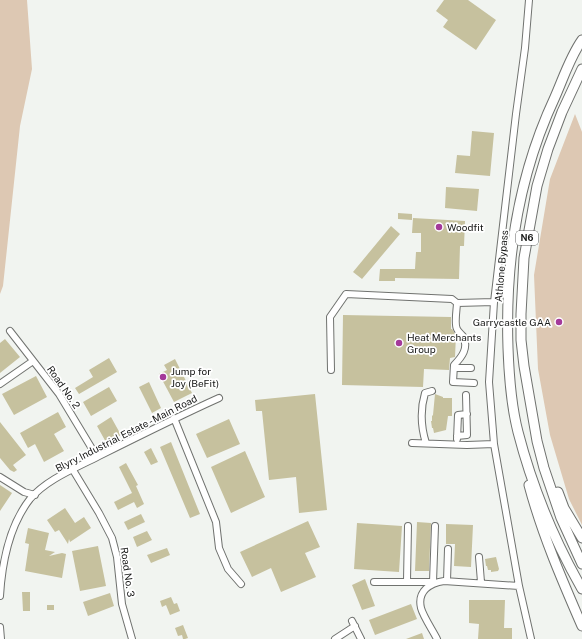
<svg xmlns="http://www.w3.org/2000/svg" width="582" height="639" viewBox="0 0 582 639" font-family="'Public Sans',sans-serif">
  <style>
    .green { fill: #ddc8b3 }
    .building { fill: #c6c19e }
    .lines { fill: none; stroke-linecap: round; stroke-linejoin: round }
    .minor-casing { stroke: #70726f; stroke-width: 8 }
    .highway-casing { stroke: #70726f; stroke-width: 11 }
    .minor { stroke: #fff; stroke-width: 6 }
    .highway { stroke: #fff; stroke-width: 9 }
    .poi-dot { fill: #a4399a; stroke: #fff; stroke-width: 1.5 }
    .labels { text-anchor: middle; stroke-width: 3.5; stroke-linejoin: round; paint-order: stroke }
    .shield { fill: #fff; stroke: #5c5d5c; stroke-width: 1 }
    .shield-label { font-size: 9px; font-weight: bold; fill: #161716 }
    .poi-label { font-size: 10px; fill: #161716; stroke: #fff; text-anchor: start }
    .street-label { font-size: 10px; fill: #161716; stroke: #fff }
  </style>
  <rect width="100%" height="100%" fill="#f1f4f0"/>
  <path class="green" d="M0,0H27L32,69L20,126L3,286L0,294Z
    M575,114L582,132V525L569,499L550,435L538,369L534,275L550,179Z"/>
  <path class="building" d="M444,0H468L496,20L476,50L443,27L448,20L436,11Z
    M472,131L494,133L490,176L455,173L457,155L470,156Z
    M446,187L479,189L477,211L445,208Z
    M398,213L412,214V220L398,219Z
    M413,218L465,221L464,246H460L459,279L395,278V281H379L380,269H415L416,252H421V233H412Z
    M391,226L400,234L362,279L353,272Z
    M343,315L451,317V329H452L456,335L455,357L450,358L449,370L424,369L423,387L342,385Z
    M5,339L20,357L0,373V343Z
    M109,358L117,372L79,394L75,388L93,377L89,370Z
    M175,359L192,393L174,402L159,374L167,370L164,365Z
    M36,376L47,397L14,415L2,394Z
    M149,382L161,408L152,413L139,387Z
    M109,387L117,401L91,416L83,402Z
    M315,394L327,510L299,513L296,477L269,480L262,411H256L255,400Z
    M435,394L443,397V398H452V416H448L446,430L434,433L433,428H432L431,421H432V416L433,415Z
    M58,412L66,427L54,434L64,451L44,462L35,444L28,448L20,433Z
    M111,417L121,435L107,444L97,426Z
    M229,419L240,444L207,458L196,434Z
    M0,422L26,455L13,465L17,470L14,472L10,470L0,458Z
    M171,442L200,514L190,518L160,447Z
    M151,448L158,462L151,465L144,452Z
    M245,451L265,497L231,513L211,467Z
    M126,463L138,485L136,486L144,504L137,508L134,502L118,510L114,502L132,493L119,467Z
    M0,485L12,493L0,511Z
    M65,508L75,523L84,517L91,528L70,542L69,539L68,544L59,530L55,532L47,520Z
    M141,514L145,522L128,530L124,522Z
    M308,521L320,547L305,553L316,577L281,592L271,568L252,577L240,552Z
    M417,522L431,523L429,571H415Z
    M357,523L402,526L399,572L354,569Z
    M446,524L473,525L471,567L454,566L455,544H446Z
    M28,528L49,533L45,550L55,552L49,556L62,553L66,554L62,578L25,571L29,544L25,543Z
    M147,531L152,540L137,547L133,537Z
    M98,546L106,586L80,591L72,551Z
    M167,548L170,555L151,563L147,555Z
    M496,557L499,569L498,571L491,572V570H488L487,566H486L485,559Z
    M365,579L375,606L362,610L352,585Z
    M22,592H30V611H23Z
    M110,593L114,606L88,616L83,602Z
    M171,597L174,604L177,603L180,611L170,615L166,605L162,607L160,601Z
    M469,600H505L504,628H512V639H478L479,624L469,623Z
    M411,604L417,619L375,635L369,620Z
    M47,605H54V610H47Z
    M183,625L188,638L185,639H183L182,635L178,636L175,628Z
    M422,633L424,639H406Z"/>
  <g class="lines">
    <g class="minor-casing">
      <path id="minor" d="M529,0L525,48L516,114L494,302L489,382L494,444L519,586L531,639
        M457,303C457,308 454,324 457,329C458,331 461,334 463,336C469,348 462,357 454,365L453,382L474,383
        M10,331L59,394L97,457
        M454,368H471
        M331,370L330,317L346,294L452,299L457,303L494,302
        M0,384L33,361
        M174,418L216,522L219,548L228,569L241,584
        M457,436L467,435L466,395
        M457,439L458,415L467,414
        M412,443L467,445L494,444
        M426,443C421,427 420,410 425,393L432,391
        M73,470L99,513L112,538L117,557L122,604L132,639
        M0,477L24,492L35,495
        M479,557L481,582
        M407,581L408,526
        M447,581L448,549
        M374,582H433L435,526
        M0,596C2,563 9,526 30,499C47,479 76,468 99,456C139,436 179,416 219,398
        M352,621L361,639
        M0,627L1,639
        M335,639L355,626
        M437,639C433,631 423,616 421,608C417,591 430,583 444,581L519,586"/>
    </g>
    <g class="highway-casing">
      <path id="highway" d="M582,40C570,57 563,79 555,97C518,176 505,261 508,348C509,376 511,405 518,432C532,486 554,540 582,589
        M582,69L562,112L548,149L537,186L524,258L521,314V340L524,366L537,441L544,468L561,518L582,564
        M529,485C542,534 562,580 582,626
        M558,492L564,508L582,538"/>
    </g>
    <use href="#minor" class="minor"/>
    <use href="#highway" class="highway"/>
  </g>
  <g class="poi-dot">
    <circle cx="439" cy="227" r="4"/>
    <circle cx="559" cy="322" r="4"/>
    <circle cx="399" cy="343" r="4"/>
    <circle cx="163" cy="377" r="4"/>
  </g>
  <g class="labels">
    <rect class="shield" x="516" y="231" width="22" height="14" rx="3"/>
    <g class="shield-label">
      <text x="527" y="241">N6</text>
    </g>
    <g class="poi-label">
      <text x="447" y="231">Woodfit</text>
      <text x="551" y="326" text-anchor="end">Garrycastle GAA</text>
      <text x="407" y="341">Heat Merchants<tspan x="407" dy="12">Group</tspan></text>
      <text x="171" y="375">Jump for<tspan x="171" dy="12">Joy (BeFit)</tspan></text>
    </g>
    <g class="street-label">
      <text transform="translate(501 266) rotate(-85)" y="4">Athlone Bypass</text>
      <text transform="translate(64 387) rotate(55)" y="4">Road No. 2</text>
      <text transform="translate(126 433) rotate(-27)" y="4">Blyry Industrial Estate - Main Road</text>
      <text transform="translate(128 572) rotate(82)" y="4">Road No. 3</text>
    </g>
  </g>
</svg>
